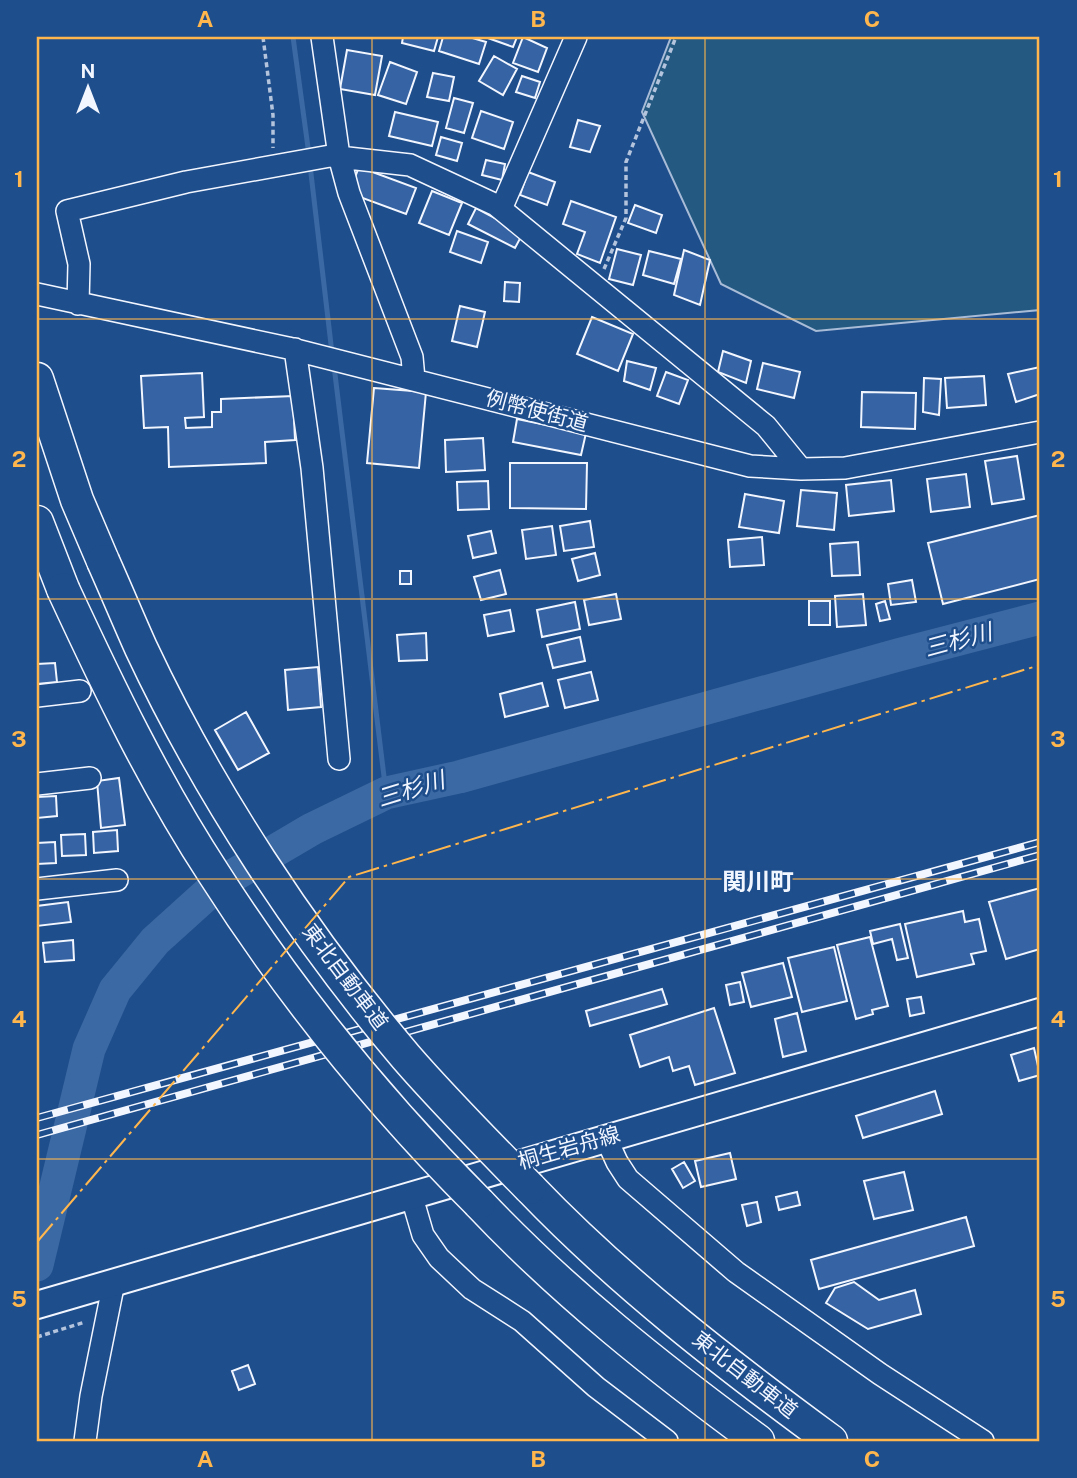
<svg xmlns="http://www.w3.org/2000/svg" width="1077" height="1478" viewBox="0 0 1077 1478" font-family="'Public Sans','Noto Sans JP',sans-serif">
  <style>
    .green { fill: #245a82; stroke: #a8bbd7; stroke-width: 2 }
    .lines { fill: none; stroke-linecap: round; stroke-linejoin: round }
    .stream { stroke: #3b69a3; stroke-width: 5 }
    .river { stroke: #3b69a3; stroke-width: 33 }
    .building { fill: #3563a3; stroke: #f2f6ff; stroke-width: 2 }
    .minor-casing { stroke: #f2f6ff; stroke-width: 24 }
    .major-casing { stroke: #f2f6ff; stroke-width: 30 }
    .highway-casing { stroke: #f2f6ff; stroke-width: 35 }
    .path { stroke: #b3c4dc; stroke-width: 3.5; stroke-dasharray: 5 3.5; stroke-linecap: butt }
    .minor { stroke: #1f4e8c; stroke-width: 21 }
    .major { stroke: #1f4e8c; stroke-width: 26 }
    .highway { stroke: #1f4e8c; stroke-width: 32 }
    .rail-casing { stroke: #f2f6ff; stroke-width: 8 }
    .rail { stroke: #1f4e8c; stroke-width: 5; stroke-dasharray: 16; stroke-linecap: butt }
    .highway-bridge-casing { stroke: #f2f6ff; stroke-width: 35; stroke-linecap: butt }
    .highway-bridge { stroke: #1f4e8c; stroke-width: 32 }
    .power { stroke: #ffb74d; stroke-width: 2; stroke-dasharray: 24 5 3.5 5; stroke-linecap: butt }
    .grid { fill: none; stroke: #ffb74d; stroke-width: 2; stroke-opacity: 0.55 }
    .labels { text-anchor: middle; stroke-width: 5; stroke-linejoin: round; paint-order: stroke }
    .street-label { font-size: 21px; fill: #f2f6ff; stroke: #1f4e8c }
    .water-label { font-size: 23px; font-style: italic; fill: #f2f6ff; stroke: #1f4e8c }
    .quarter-label { font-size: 24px; font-weight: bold; fill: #f2f6ff; stroke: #1f4e8c }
    .neatline { fill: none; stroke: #ffb74d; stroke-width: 2.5 }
    .grid-label { font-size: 23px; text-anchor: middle; font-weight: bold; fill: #ffb74d }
  </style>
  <rect width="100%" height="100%" fill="#1f4e8c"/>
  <path class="green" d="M671,37H1040V310L816,331L721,284L642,112Z"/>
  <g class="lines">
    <path class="stream" d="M293,37L309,155
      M310,165L332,353
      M334,366L386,793"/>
    <path class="river" d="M37,1265L89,1049L115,990L155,941L217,885L312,829L386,793L459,777L898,655L1040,618"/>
  </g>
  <path class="building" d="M403,37H438L434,51L402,43Z
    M443,37H469L486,42L479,64L439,51Z
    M485,37H517L513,47Z
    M523,37L547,48L538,72L513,63Z
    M347,50L382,56L375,95L340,89Z
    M494,56L517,69L503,95L479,81Z
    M390,62L417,72L406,104L378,95Z
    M433,73L454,77L449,101L427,97Z
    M522,76L540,82L535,98L516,92Z
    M454,98L473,103L464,133L446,128Z
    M481,111L513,122L504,149L472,138Z
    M395,112L438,122L432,146L389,136Z
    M578,120L600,126L590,152L570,147Z
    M441,137L462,143L457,161L436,155Z
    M486,160L505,164L502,180L482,175Z
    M359,167L416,188L406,214L349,193Z
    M528,172L555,182L547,205L520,195Z
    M432,191L462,203L449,235L419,223Z
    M571,201L616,217L600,263L577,254L585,232L563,224Z
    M635,205L662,215L656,233L628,223Z
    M476,208L523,233L515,248L468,224Z
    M457,231L488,242L481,263L450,252Z
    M617,249L641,255L633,285L609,279Z
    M684,250L710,260L700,305L674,295Z
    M649,251L681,259L674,284L643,275Z
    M505,282L520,283L519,302L504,301Z
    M460,306L485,312L477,347L452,341Z
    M592,317L633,334L618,371L577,354Z
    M723,351L751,361L746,383L718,372Z
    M627,361L656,368L650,390L624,381Z
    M763,363L800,372L794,398L757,389Z
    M1040,367V394L1016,402L1008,374Z
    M666,372L688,380L679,404L657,396Z
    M202,373L204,417L185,418L186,428L212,427V412H221V399L293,396L295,440L265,442L266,463L169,467L168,427L144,428L141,376Z
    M984,376L986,405L947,408L945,378Z
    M924,378L941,379L939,415L923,412Z
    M374,388L426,392L419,468L367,463Z
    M862,392L916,393L915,429L861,427Z
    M517,419L586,433L581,455L513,442Z
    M483,438L485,470L446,472L445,440Z
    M1017,456L1024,499L992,504L985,461Z
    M510,463H587L586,509L510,508Z
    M966,474L970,507L931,512L927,479Z
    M891,480L894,511L849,516L846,485Z
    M488,481L489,509L458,510L457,482Z
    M801,490L837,493L834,530L797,526Z
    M745,494L784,501L779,533L739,527Z
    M1040,515V579L943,604L928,543Z
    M590,521L594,547L564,551L560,526Z
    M552,526L556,555L526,559L522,530Z
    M491,531L496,553L473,558L468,536Z
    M762,537L764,565L730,567L728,540Z
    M858,542L860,575L832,576L830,544Z
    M595,553L600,575L578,581L572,559Z
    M500,570L506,594L481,600L474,577Z
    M400,571H411V584H400Z
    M912,580L916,602L891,605L888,584Z
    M616,594L621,619L589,625L584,600Z
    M863,594L866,625L837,627L835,596Z
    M809,601H830V625H809Z
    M885,601L890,619L880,621L876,604Z
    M575,602L580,629L542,637L537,610Z
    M510,610L514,631L488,636L484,615Z
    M426,633L427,660L399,661L397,635Z
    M580,637L585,661L553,668L547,645Z
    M55,663L57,682L37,684V664Z
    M318,667L321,707L288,710L285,670Z
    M591,672L598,700L565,708L558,680Z
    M542,683L548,706L505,717L500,694Z
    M246,712L269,753L238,770L215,730Z
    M119,778L125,825L101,828L97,781Z
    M56,796L57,816L37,818V797Z
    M117,830L118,851L94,853L93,832Z
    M85,834L86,855L62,856L61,835Z
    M55,842L56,863L37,864V843Z
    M1040,888V949L1006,959L989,902Z
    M68,902L71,922L37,926V906Z
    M963,911L965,922L979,919L986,951L971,954L974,964L917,977L905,924Z
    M900,924L908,958L897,960L892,939L873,944L870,931Z
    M870,937L888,1006L872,1010L873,1014L856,1019L837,945Z
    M73,940L74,960L45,962L43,943Z
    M834,947L847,1001L802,1012L788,958Z
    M783,963L792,997L751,1007L742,973Z
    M740,982L744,1002L730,1005L726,985Z
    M662,989L667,1004L590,1026L586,1011Z
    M921,997L924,1013L910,1016L907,999Z
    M714,1008L735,1073L695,1085L689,1066L673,1071L669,1057L640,1067L630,1035Z
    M797,1013L806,1051L783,1057L775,1019Z
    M1034,1048L1040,1075L1019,1081L1011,1055Z
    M935,1091L942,1114L863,1138L856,1116Z
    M730,1153L736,1179L701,1187L695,1161Z
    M684,1162L695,1181L683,1188L672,1169Z
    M904,1172L913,1210L874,1219L864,1181Z
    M797,1192L800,1205L779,1210L776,1197Z
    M757,1202L761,1222L747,1226L742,1205Z
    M966,1217L974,1246L819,1289L811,1260Z
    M854,1282L879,1300L915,1290L921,1314L868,1329L826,1303L835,1288Z
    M248,1365L255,1384L239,1390L232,1371Z"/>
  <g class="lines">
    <g class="minor-casing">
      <path id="minor" d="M322,37L339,156L349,193L412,357L414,379
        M501,209L576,37
        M37,294L288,348L750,466L801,469L845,468L1040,432
        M78,304L79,264L67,211L186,182L330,156L410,165L496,205L766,426L801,469
        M295,349L312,468L339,759
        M37,696L80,691
        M37,784L90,778
        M37,889L117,880
        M606,1138L617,1162L628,1179L736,1272L880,1374L983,1441
        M411,1194L423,1235L439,1258L472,1289L522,1321L596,1387L667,1441
        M85,1441L91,1396L114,1282"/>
    </g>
    <g class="major-casing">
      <path id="major" d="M37,1305L1040,1012"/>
    </g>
    <g class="highway-casing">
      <path id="highway" d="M37,379L77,500L103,561
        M37,522L63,589
        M530,1188C620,1282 726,1364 831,1441
        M479,1203C563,1292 660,1369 758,1441"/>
    </g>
    <path class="path" d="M263,37L273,115V148
      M604,269L626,218V162L676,37
      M37,1337L85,1322"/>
    <use href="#minor" class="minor"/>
    <use href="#major" class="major"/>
    <use href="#highway" class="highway"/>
    <g class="rail-casing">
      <path id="rail" d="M37,1118L1040,842
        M37,1135L1040,855"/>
    </g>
    <use href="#rail" class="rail"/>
    <g class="highway-bridge-casing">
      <path id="highway-bridge" d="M103,561C116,590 128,619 141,648C208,791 304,937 406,1057C445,1102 488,1145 530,1188
        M63,589C108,686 155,784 214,874C290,993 379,1103 479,1203"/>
    </g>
    <use href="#highway-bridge" class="highway-bridge"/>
    <path class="power" d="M37,1242L349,877L1040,665"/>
  </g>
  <path class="grid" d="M372,37V1441M705,37V1441M37,319H1040M37,599H1040M37,879H1040M37,1159H1040"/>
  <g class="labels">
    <g class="street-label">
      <text transform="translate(537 411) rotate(15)" y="7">例幣使街道</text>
      <text transform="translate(345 977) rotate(53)" y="7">東北自動車道</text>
      <text transform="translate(569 1148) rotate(-16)" y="7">桐生岩舟線</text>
      <text transform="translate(745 1375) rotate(38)" y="7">東北自動車道</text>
    </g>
    <g class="water-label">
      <text transform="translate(958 640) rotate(-15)" y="8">三杉川</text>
      <text transform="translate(411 789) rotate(-17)" y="8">三杉川</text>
    </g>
    <g class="quarter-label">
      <text x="758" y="890">関川町</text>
    </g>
  </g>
  <rect width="1077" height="1478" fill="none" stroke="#1f4e8c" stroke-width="77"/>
  <g transform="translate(88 88)" stroke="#1f4e8c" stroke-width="5" paint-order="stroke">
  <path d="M0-5L12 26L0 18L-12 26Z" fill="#f2f6ff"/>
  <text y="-10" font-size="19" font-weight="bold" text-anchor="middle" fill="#f2f6ff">N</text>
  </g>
  <rect x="38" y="38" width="1000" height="1402" class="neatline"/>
  <g class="grid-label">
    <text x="205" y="27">A</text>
    <text x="538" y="27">B</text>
    <text x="872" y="27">C</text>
    <text x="19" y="187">1</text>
    <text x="1058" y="187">1</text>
    <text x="19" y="467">2</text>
    <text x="1058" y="467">2</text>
    <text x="19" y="747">3</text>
    <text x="1058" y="747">3</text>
    <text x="19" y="1027">4</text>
    <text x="1058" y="1027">4</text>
    <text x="19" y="1307">5</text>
    <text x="1058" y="1307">5</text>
    <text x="205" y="1467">A</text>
    <text x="538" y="1467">B</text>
    <text x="872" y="1467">C</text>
  </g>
</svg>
